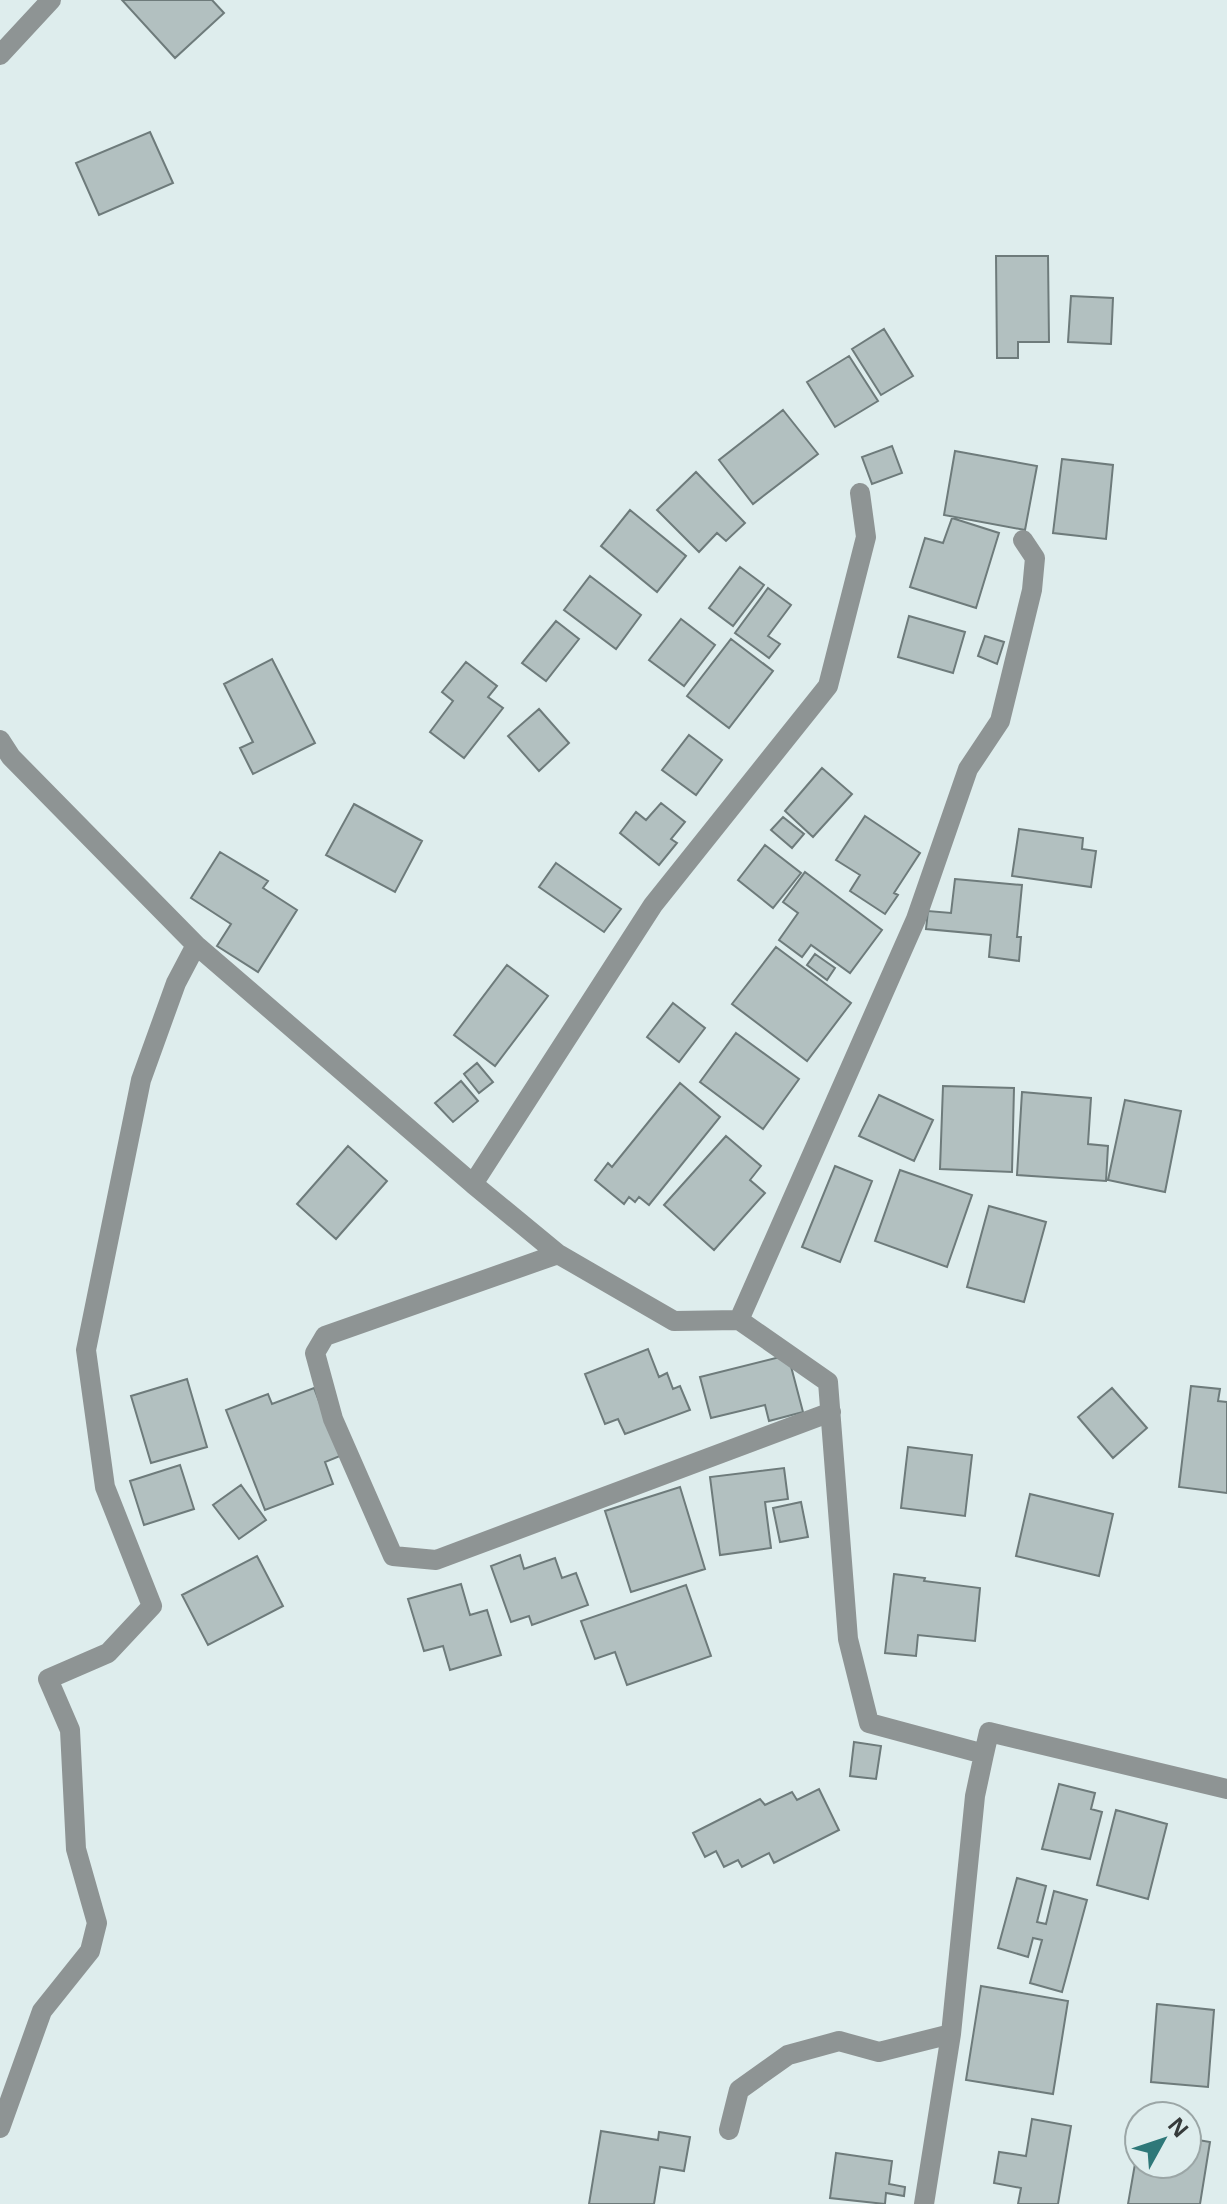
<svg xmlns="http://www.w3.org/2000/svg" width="1227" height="2204" viewBox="0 0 1227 2204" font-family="'Open Sans',sans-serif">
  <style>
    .building { fill: #b2c0c0; stroke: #6e7b7b; stroke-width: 2 }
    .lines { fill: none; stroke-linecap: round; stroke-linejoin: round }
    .minor { stroke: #8e9494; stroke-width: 20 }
  </style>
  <rect width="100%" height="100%" fill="#deeded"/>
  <path class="building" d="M122,0H212L224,13L175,58Z
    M150,132L173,183L99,215L76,163Z
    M996,256H1048L1049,342H1018V358H997Z
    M1071,296L1113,298L1111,344L1068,342Z
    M884,329L913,376L881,395L852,349Z
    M849,356L878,401L835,427L807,382Z
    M783,410L818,454L753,504L719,460Z
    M892,446L902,473L872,484L862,457Z
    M955,451L1037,466L1025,530L944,515Z
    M1062,459L1113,465L1106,539L1053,533Z
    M696,472L745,523L726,541L717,533L699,552L657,510Z
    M630,510L686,556L657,592L601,546Z
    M952,518L999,533L976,608L910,587L925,538L943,543Z
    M740,567L764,585L733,626L709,608Z
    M590,576L641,615L616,649L564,610Z
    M768,588L791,605L768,636L780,644L769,658L735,633Z
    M909,616L965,632L953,673L898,657Z
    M681,619L715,645L684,686L649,660Z
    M556,621L579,639L546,681L522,663Z
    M985,636L1004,642L997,664L978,656Z
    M731,639L773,671L729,728L687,696Z
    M272,659L315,743L253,774L240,748L253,742L224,684Z
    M466,662L497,686L488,697L503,708L464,758L430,732L453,701L442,692Z
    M539,709L569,743L539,771L508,736Z
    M689,735L722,760L696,795L662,770Z
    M822,768L852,794L813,837L785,811Z
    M661,803L685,822L671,839L677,843L659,865L620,833L636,812L646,820Z
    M354,804L422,841L395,892L326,855Z
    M865,816L920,853L894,893L898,895L885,914L850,891L860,875L836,860Z
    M783,817L804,834L792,848L771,830Z
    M1019,829L1083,838L1082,849L1096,851L1091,887L1012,876Z
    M765,845L801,873L773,908L738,880Z
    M220,852L268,881L263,888L297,910L258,972L217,946L231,924L191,898Z
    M556,863L621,909L604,932L539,887Z
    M805,872L882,930L850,973L811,945L802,957L779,940L798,913L783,902Z
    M955,879L1022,885L1017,937H1021L1019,961L989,957L991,935L926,929L928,911L951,913Z
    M776,947L851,1003L807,1061L732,1004Z
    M815,954L835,968L827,980L807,965Z
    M507,965L548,996L495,1066L454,1035Z
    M673,1003L705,1028L679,1062L647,1037Z
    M736,1033L799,1079L763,1129L700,1082Z
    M477,1063L493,1082L479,1093L464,1074Z
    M461,1081L478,1101L453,1122L435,1103Z
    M680,1083L720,1117L649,1205L639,1197L635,1202L629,1197L624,1204L595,1180L608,1163L612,1167Z
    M943,1086L1014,1088L1012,1172L940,1169Z
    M1022,1092L1091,1098L1088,1144L1108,1146L1106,1181L1017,1175Z
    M879,1095L933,1120L914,1161L859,1136Z
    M1125,1100L1181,1111L1165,1192L1108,1180Z
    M726,1136L761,1166L750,1180L765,1193L714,1250L664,1205Z
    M348,1146L387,1181L336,1239L297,1204Z
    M835,1166L872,1181L840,1262L802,1247Z
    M900,1170L972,1195L947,1267L875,1241Z
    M989,1206L1046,1222L1024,1302L967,1287Z
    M648,1349L659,1377L667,1373L673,1389L680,1386L690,1410L625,1434L618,1419L605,1424L585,1374Z
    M788,1355L803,1412L769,1421L765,1405L711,1418L700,1377Z
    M187,1379L207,1447L151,1463L131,1396Z
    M1191,1386L1220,1389L1218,1401L1227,1402V1493L1179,1487Z
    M314,1388L340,1456L325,1462L333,1484L265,1510L226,1410L268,1394L272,1404Z
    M1112,1388L1147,1428L1113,1458L1078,1417Z
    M908,1447L972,1455L965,1516L901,1508Z
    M180,1465L194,1509L144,1525L130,1481Z
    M784,1468L788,1499L765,1502L771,1548L720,1555L710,1477Z
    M241,1485L266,1520L239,1539L213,1505Z
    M680,1487L705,1569L631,1592L605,1511Z
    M1030,1494L1113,1514L1099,1576L1016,1556Z
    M801,1502L808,1537L780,1542L773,1508Z
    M520,1555L524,1569L555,1558L562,1578L576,1573L588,1605L532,1625L529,1616L511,1622L491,1566Z
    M257,1556L283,1606L208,1645L182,1595Z
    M894,1574L925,1578L924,1581L980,1588L975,1641L918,1635L916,1656L885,1653Z
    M461,1584L470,1615L487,1610L501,1655L450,1670L443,1646L424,1651L408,1599Z
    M686,1585L711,1656L627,1685L615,1652L595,1659L581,1621Z
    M854,1742L881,1746L876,1779L850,1776Z
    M1059,1784L1095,1793L1091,1809L1102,1812L1090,1859L1042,1849Z
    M819,1789L839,1830L774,1863L769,1853L742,1867L738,1860L724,1867L716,1851L705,1857L693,1833L760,1799L765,1805L792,1792L797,1800Z
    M1116,1810L1167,1824L1148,1899L1097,1885Z
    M1017,1878L1046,1886L1037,1922L1046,1924L1054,1891L1087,1900L1062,1992L1030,1983L1042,1940L1033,1938L1028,1957L998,1948Z
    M981,1986L1068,2001L1053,2094L966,2080Z
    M1157,2004L1214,2010L1208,2087L1151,2082Z
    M1032,2119L1071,2126L1058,2204H1018L1021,2188L994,2183L999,2152L1026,2156Z
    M601,2131L658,2140L659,2132L690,2137L684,2171L660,2167L654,2204H589Z
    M1187,2138L1210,2142L1200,2204H1128L1139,2141V2164H1187Z
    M836,2153L892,2161L889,2184L905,2187L904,2196L886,2193L885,2204L830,2198Z"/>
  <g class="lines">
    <path class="minor" d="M0,55L51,0
      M0,740L11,757L196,945L473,1184L558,1254L674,1321L739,1320L828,1382L848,1639L869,1723L984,1754L989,1732L1227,1789
      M473,1184L653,905L828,686L866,537L860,493
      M558,1254L325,1336L315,1353L333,1419L393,1556L436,1560L831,1412
      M739,1320L916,919L968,769L1000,721L1032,590L1035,558L1023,540
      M0,2128L42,2011L90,1951L97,1923L76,1849L70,1730L48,1679L108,1653L152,1606L105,1487L86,1350L141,1080L176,983L196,945
      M729,2130L739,2090L788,2055L839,2041L879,2052L951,2034
      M924,2204L951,2034L975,1796L984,1754"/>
  </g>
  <g transform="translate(1163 2140) rotate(50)"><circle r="38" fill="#deeded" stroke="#9ba6a6" stroke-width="2"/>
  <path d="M0-6L14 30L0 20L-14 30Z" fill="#2e7879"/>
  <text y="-12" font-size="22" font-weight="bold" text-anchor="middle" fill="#363b3b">N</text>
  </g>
</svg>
